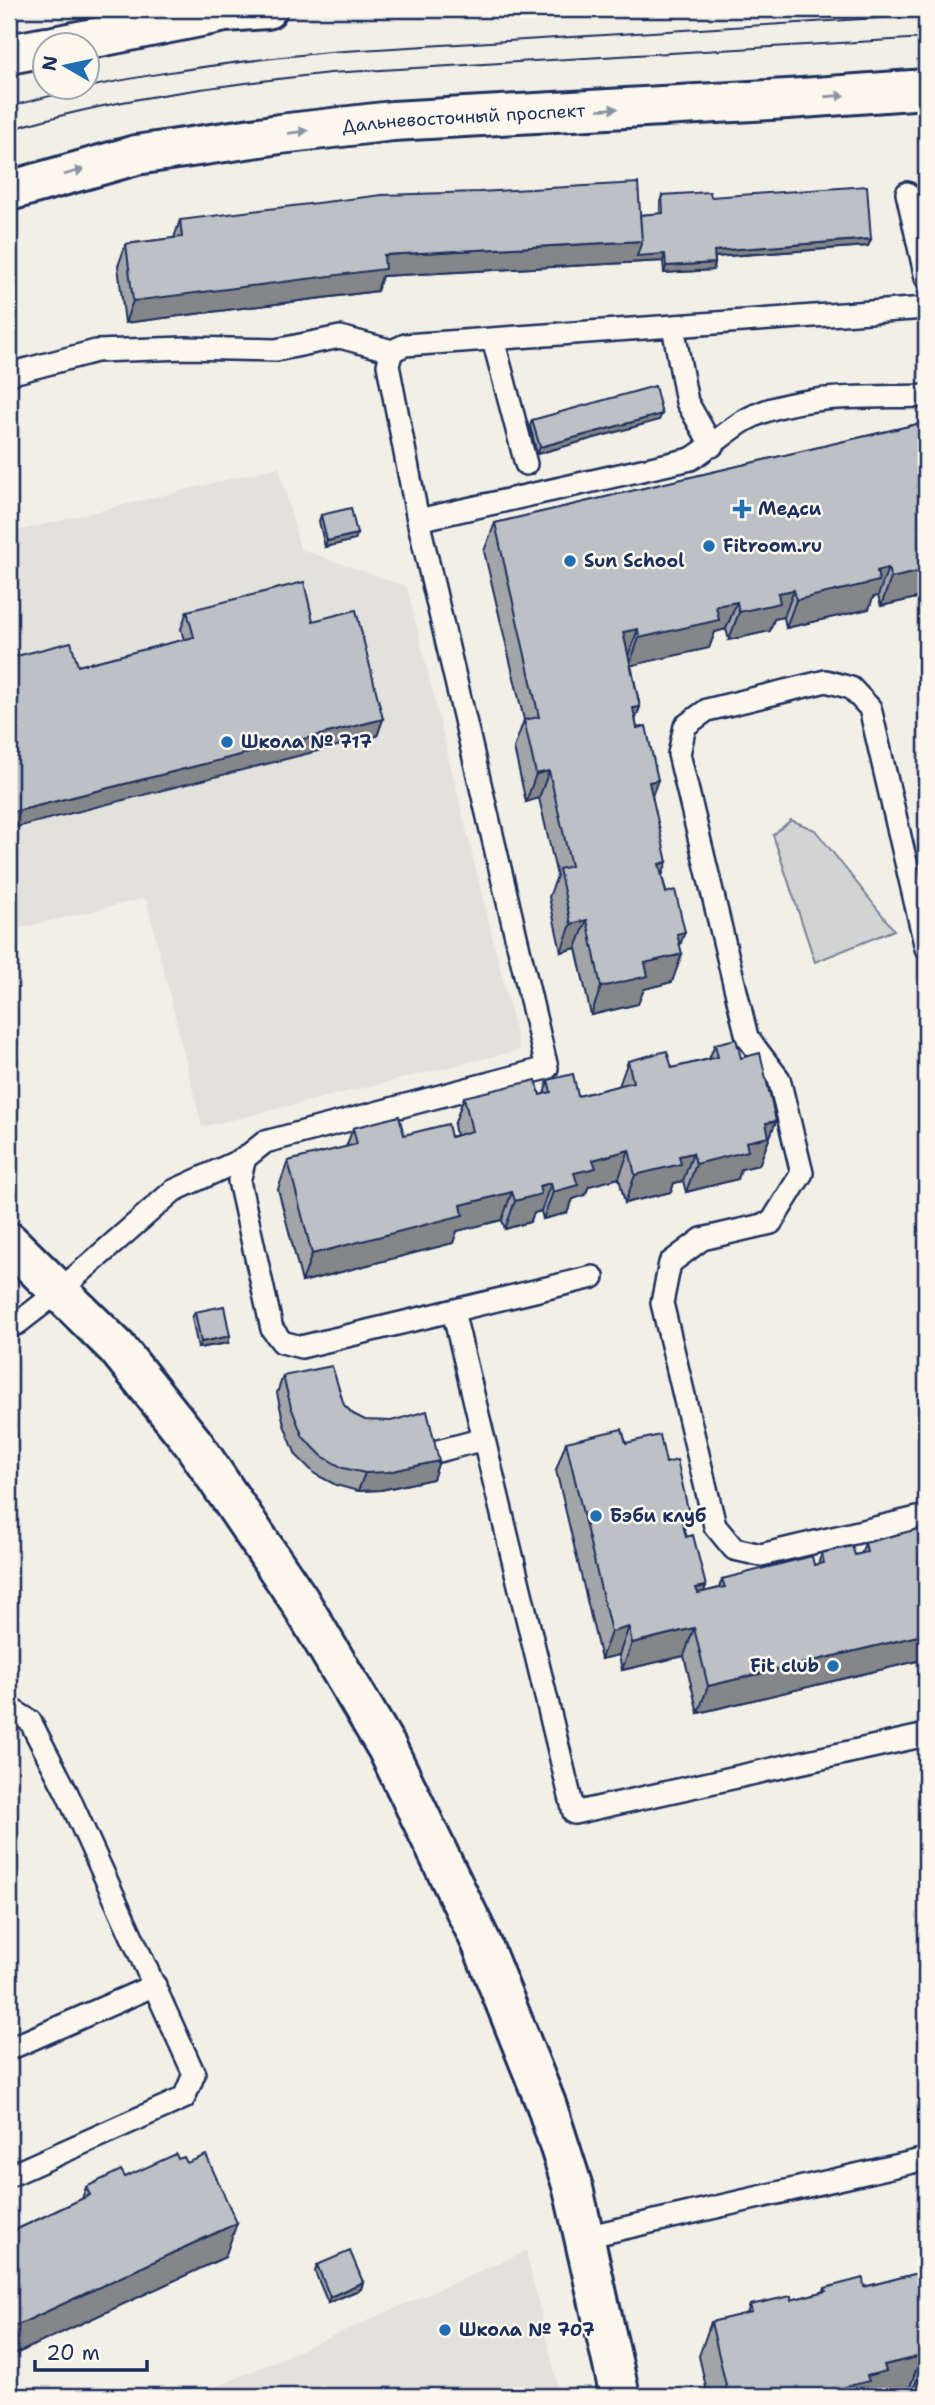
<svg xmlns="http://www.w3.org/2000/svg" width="935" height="2405" viewBox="0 0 935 2405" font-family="'Shantell Sans',sans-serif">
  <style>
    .built { fill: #e2e1dc }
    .green { fill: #d2d3d2; stroke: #768198; stroke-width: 2 }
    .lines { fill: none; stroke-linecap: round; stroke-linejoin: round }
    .service-casing { stroke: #1b2f5e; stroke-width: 26 }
    .minor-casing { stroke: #1b2f5e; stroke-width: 44 }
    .secondary-casing { stroke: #1b2f5e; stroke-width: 44 }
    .service { stroke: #fbf7ec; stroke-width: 21 }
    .minor { stroke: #fbf7ec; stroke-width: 38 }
    .secondary { stroke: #fbf7ec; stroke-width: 38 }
    .tram { stroke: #1b2f5e; stroke-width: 2 }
    .wall { fill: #a3a5a9; stroke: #1b2f5e; stroke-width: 2 }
    .shaded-wall { fill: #848689; stroke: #1b2f5e; stroke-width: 2 }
    .building { fill: #bdc0c4; stroke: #1b2f5e; stroke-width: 2 }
    .oneway { fill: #8b93a5 }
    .poi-dot { fill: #1f6fb2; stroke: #fbf7ec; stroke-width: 2.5 }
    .labels { text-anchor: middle; stroke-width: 5; stroke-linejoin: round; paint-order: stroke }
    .street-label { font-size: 18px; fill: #1b2f5e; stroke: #fbf7ec }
    .poi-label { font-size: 18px; font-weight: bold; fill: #1b2f5e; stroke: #fbf7ec; text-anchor: start }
  </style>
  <rect width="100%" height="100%" fill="#f2efe6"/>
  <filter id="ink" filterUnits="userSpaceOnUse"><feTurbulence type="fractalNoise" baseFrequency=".0143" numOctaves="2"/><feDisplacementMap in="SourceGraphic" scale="14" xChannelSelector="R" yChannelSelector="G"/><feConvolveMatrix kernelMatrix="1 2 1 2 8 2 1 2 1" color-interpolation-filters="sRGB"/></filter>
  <g filter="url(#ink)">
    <path class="built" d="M279,467L300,549L407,587L520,1050L202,1127L146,898L9,931V533Z
      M526,2251L560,2396H196Z"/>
    <path class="green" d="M791,820L815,830L894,930L815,962L773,835Z"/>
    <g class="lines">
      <g class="service-casing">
        <path id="service" d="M907,193L926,278
          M673,326L687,402L712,446
          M493,339L526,464
          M9,374L96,351L186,348L276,350L340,337L392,351
          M418,520L388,365L392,351L405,345L926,308
          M926,948L870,708L851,688L826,681L707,710L685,726L679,754L747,1037L779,1079L802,1173L771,1223L702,1239L670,1263L662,1303L715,1526L734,1549L761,1555L926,1516
          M593,1277L301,1347L282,1342L272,1329L239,1181L245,1158L265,1142L547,1068L418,520L691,459C709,448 726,432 744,421C793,392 871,398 926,396
          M453,1311L574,1813L926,1735
          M9,1327L18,1323L58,1292L173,1191L245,1158
          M427,1454L484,1439
          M9,1708L30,1721L67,1793L194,2074L184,2098L9,2176
          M9,2049L155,1985
          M585,2237L926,2159"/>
      </g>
      <g class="minor-casing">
        <path id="minor" d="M9,1242L117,1348L193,1443L299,1600L387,1748L481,1942L546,2104L573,2188L620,2396"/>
      </g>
      <g class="secondary-casing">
        <g id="secondary">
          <path d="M54,46L225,12L267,9"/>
          <path d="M9,54L46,47"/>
          <path id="s1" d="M9,191L136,155L280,134L393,121L788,99L926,89"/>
        </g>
      </g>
      <use href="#service" class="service"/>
      <use href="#minor" class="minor"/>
      <use href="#secondary" class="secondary"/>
      <path class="tram" d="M9,107C113,77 221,63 329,52L926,15
        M9,130C113,98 222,85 330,73L926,38"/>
    </g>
    <path class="wall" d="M662,195L711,197L871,239L868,246L715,257V263L713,270L664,273L663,261L382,276L377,291L125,323L118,266L126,244L174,238L180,220L640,215L660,214V202Z
      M532,420H659L537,454L530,426Z
      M926,422V621L921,597L881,606L878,596L873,597L869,609L786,628L784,617L774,619L770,631L729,640L726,629L715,632L709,648L631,665L640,707L635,719L652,795L662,876L680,946L672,982L644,989L638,1004L591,1015L576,948L561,952L549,897L557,876L539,798L526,802L514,748L524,720L484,551L495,523Z
      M321,515L357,534L355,540L325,547L319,521Z
      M187,611L313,621L383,719L377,736L78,666L184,640L181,629Z
      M926,632V668L921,645Z
      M715,1044L741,1058L776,1121L759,1165L741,1169L738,1179L686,1192L683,1181L674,1183L671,1192L625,1203L619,1178L589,1186L585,1195L573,1199L567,1213L543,1219L541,1211L534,1213L530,1222L505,1229L502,1220L457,1231L453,1243L302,1282L278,1189L288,1161L346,1147L353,1128L404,1135L451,1137L456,1135L454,1125L464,1097L540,1095L544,1094L548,1080L578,1096L619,1086L628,1061L672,1068L709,1059Z
      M195,1312L228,1343L198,1348L192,1318Z
      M283,1376L344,1405L353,1414L439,1461L433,1479L381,1490L358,1491L336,1485L315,1474L296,1455L284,1425L277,1393Z
      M566,1442L626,1443L666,1463L684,1528L704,1592L719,1588L722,1579L814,1565L818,1564L822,1553L855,1555L861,1554L865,1543L926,1527V1659L698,1713L684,1656L622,1670L619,1655L601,1659L556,1470Z
      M125,2177L225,2257L9,2357V2233L82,2199L86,2187Z
      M317,2265L363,2282L361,2289L328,2303L315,2272Z
      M926,2271V2393L912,2396L909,2390L882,2396H708L699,2356L711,2322L747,2314L750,2305L791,2300L823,2292L825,2288L864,2287Z"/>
    <path class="shaded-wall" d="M871,239L868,246L712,257L714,251Z
      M642,241L665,254L663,261L382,276L377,291L125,323L133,301L384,255Z
      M715,263L713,270L664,273L666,266Z
      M662,414L659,420L537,454L540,447Z
      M357,534L355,540L325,547L327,541Z
      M888,568L878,596L873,597L869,609L786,628L796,600L877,571Z
      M926,570V582L921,597L881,606L891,578Z
      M794,590L784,617L774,619L770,631L729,640L739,612L778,593Z
      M737,602L726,629L715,632L709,648L629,666L639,638L716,606Z
      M638,629L628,657L623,632Z
      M640,707L630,735L633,708Z
      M383,719L377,736L9,829V813Z
      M549,771L539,798L526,802L536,774Z
      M658,780L648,807L649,782Z
      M667,862L657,890L659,864Z
      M587,920L576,948L561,952L571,924Z
      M685,932L676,956L682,954L672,982L644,989L638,1004L591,1015L601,987L645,963L677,934Z
      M776,1121L759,1165L741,1169L738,1179L686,1192L696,1164L746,1142L766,1123Z
      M629,1150L619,1178L589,1186L585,1195L573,1199L567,1213L543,1219L553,1192L574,1173L593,1160Z
      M693,1153L683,1181L674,1183L671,1192L625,1203L635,1175L679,1156Z
      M551,1183L541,1211L534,1213L530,1222L505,1229L515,1201L539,1186Z
      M512,1192L502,1220L457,1231L453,1243L302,1282L312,1254L461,1205Z
      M230,1336L228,1343L198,1348L201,1342Z
      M439,1461L433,1479L381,1490L358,1491L365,1473Z
      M689,1514L679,1541L681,1516Z
      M706,1586L696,1614V1588Z
      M629,1627L619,1655L601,1659L611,1632Z
      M694,1628L684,1656L622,1670L632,1643Z
      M926,1634V1659L698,1713L708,1686Z
      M237,2223L225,2257L9,2357V2329Z
      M363,2282L361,2289L328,2303L330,2297Z
      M921,2356L909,2390L882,2396H838L841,2388L867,2376L884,2365Z
      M926,2362V2393L911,2396L923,2363Z
      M749,2389L747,2396H727L728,2394Z
      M789,2391L787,2396H770Z
      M770,2392L768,2396H752Z"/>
    <path class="building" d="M638,183L642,241L384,255L385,269L133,301L126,244L182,237L180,220L382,195L479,192Z
      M867,186L871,239L714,251L715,263L666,266L665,254L637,256L642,241L640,215L663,213L662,195L710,192L711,197Z
      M655,386L662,414L540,447L532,420Z
      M926,422V570L891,578L888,568L877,571L879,581L796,600L794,590L778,593L780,603L739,612L737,602L716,606L719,620L639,638L638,629L623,632L640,707L633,708L637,728L646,726L658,780L649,782L667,862L659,864L666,893L675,890L685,932L677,934L682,954L645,963L648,976L601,987L587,920L571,924L559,869L571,866L549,771L536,774L524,720L539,717L495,523Z
      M351,508L357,534L327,541L321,515Z
      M304,582L313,621L356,610L383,719L9,813V658L71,642L78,666L194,637L187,611Z
      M736,1039L741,1058L760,1053L776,1121L766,1123L769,1137L746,1142L748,1151L696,1164L693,1153L679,1156L681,1164L635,1175L629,1150L593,1160L596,1168L574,1173L578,1185L553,1192L551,1183L539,1186L541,1194L515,1201L512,1192L461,1205L463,1215L312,1254L288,1161L357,1144L353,1128L399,1116L404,1135L448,1124L451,1137L472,1131L464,1097L536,1080L540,1095L551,1092L548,1080L573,1074L578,1096L633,1082L628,1061L667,1051L672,1068L718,1057L715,1044Z
      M224,1306L230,1336L201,1342L195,1312Z
      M332,1366L344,1405L353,1414L365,1420L391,1421L427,1411L439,1461L388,1472L365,1473L343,1468L322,1456L303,1437L291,1407L283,1376Z
      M622,1429L626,1443L660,1435L666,1463L677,1460L689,1514L681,1516L686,1537L693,1535L706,1586L696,1588L698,1593L725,1587L722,1579L812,1556L814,1565L824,1563L822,1553L852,1546L855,1555L867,1552L865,1543L926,1527V1634L708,1686L694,1628L632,1643L629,1627L611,1632L566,1442Z
      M176,2154L178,2159L184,2157L187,2163L206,2155L237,2223L9,2329V2233L90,2195L86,2187L121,2170L125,2177Z
      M350,2251L363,2282L330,2297L317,2265Z
      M926,2271V2362L923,2363L921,2356L884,2365L886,2371L867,2376L869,2381L841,2388L842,2396H790L789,2391L770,2396V2392L750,2396L749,2389L728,2394L711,2322L752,2312L750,2305L791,2296V2300L826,2291L825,2288L863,2278L864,2287Z
      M304,2390L307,2396H290Z"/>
    <defs><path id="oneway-solid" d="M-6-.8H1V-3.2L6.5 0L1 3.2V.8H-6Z" transform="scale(1.75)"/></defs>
    <g class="oneway">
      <use href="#oneway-solid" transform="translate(835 96) rotate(-4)"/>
      <use href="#oneway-solid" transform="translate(608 109) rotate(-3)"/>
      <use href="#oneway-solid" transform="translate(298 132) rotate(-7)"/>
      <use href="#oneway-solid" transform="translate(74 172) rotate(-16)"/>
    </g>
  </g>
  <g class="poi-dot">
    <path d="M738.5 498.5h7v7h7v7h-7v7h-7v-7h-7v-7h7z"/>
    <circle cx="709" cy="546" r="7"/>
    <circle cx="570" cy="561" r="7"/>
    <circle cx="227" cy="742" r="7"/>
    <circle cx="596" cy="1516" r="7"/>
    <circle cx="833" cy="1666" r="7"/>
    <circle cx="445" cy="2330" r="7"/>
  </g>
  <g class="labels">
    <g class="street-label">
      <text dy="6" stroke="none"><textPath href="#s1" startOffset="462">Дальневосточный проспект</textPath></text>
    </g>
    <g class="poi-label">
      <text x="758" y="515">Медси</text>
      <text x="723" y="552">Fitroom.ru</text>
      <text x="584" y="567">Sun School</text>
      <text x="241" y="748">Школа № 717</text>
      <text x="610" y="1522">Бэби клуб</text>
      <text x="819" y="1672" text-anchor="end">Fit club</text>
      <text x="459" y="2336">Школа № 707</text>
    </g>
  </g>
  <rect width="935" height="2405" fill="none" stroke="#fbf7ec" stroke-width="35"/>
  <rect x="18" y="18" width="900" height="2370" fill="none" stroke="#1b2f5e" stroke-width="2.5" filter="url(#ink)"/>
  <g transform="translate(66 66) rotate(279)"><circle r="33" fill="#fbf7ec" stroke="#a1a7b3" stroke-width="2"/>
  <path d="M0-5L12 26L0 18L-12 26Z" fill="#1f6fb2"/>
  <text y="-10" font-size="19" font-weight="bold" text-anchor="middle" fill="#1b2f5e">N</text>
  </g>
  <path d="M35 2360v10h112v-10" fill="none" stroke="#1b2f5e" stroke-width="3.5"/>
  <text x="46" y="2360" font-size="21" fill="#1b2f5e" stroke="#fbf7ec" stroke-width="5" paint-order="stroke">20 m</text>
</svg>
